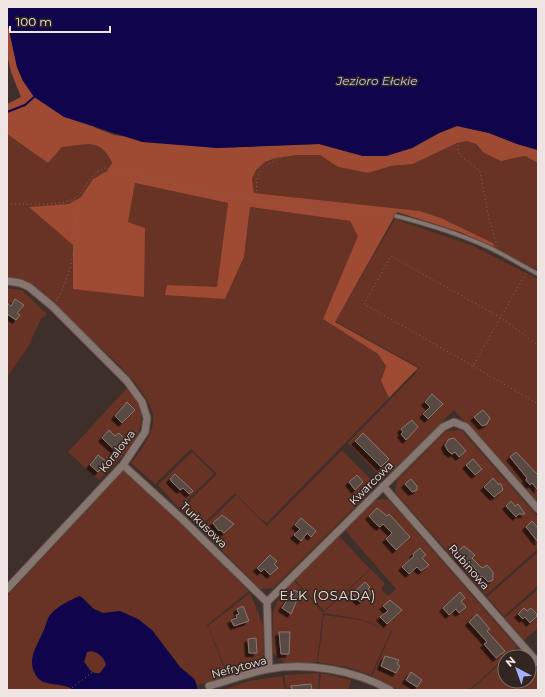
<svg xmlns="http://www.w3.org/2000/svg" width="545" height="697" viewBox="0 0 545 697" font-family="Montserrat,sans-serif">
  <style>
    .green { fill: #683324 }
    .forest { fill: #9f4a32 }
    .water { fill: #10054c; fill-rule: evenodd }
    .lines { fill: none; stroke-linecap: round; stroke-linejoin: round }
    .stream { stroke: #10054c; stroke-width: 2 }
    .building { fill: #584843; stroke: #8a7873; filter: url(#shadow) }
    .service-casing { stroke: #594c49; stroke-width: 5.5 }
    .minor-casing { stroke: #594c49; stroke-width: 9 }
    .path { stroke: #776a66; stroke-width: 1; stroke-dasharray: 1 3; stroke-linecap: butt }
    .service { stroke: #877570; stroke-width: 3.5 }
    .minor { stroke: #877570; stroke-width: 7 }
    .labels { text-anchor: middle; stroke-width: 3; stroke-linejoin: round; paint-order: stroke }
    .street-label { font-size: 11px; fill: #eee4e1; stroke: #332520 }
    .water-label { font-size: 12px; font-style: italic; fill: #bec7f1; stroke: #332520 }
    .quarter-label { font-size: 13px; letter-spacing: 1px; fill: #eee4e1; stroke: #332520 }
  </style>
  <defs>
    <filter id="shadow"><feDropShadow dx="-3.5" dy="3.5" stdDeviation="0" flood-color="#0009"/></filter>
  </defs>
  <rect width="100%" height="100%" fill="#3e2f2a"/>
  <path class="green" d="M7,134L48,163L62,147C87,145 100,137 112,164L107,171L93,179L81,197L69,204L52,206L73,245L74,289L128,222L135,183L228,203L217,288L167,285L225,299L244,257L250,207L350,221L359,236L323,319L378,354L386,366L381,381L389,398L267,523L260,518L235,493L200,527L181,509L217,474L191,449L155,484L131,463C141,451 158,428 152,411C142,380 91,340 67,317C56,307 46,294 33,286C26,282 15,280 7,278Z
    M467,141C479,144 476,147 485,153C500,163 508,160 525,156L538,163V270L495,248L493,243L441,218L420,211L254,193L252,179L256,170L265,162L276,158L297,155H321L338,167L368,173L391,166L413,164L457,143Z
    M395,219L471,245L538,279V502L454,410L390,473L378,474L348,443L416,373L415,371L420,368L335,321Z
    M7,288L22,290L47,314L41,319L28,347L7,377Z
    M127,388C130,393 136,398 138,403C153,433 117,461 99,480L68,452Z
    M461,430L538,517V549L486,595L395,492L397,480L446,431Z
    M342,450L371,480L370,487L367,491L369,493L273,588L260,589L201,529L236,495L267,526Z
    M192,452L214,474L179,508L158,485Z
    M124,470L179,521L249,591L207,625L228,677L197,685L192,676L180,667L152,630L138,619L115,611C102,617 90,608 83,597C72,600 59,605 51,614C46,620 46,627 42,634C36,648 26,661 37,677C44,687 64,682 74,690H7V596Z
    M388,499L517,647L469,690H399L372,676L392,631L360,619L323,613L317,662L289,665L273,654V612L280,595L294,581L323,613L371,569L385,584L381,589L388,596L396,589L345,530L375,500Z
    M339,536L370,569L324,611L295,580Z
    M538,552V586L504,616L487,597Z
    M538,589V628L524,640L505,618Z
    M250,593L263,625L264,654L254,669L229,677L208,626Z
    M324,615L361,620L391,631L371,675L346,667L318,662Z
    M92,651C99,653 104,658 106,665L100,673C90,674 90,669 84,662L87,652Z
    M505,659V681H529V660L538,671V690H471Z
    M319,673L318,690H287L284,675Z
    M321,673L351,680L348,690H319Z
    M282,676L285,690H223L249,681Z"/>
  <path class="forest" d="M7,19L17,67L23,81L96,128L114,135L217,148L319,144L363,156H386L412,148L439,133L457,126L489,133L517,144L538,150V163L525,156L501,161L484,153L476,144L467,141L457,143L413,164L391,166L368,173L338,167L320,155H297L276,158L265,162L256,170L252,179L254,193L420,211L441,218L493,243L495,248L460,232L397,212L335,322L418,368L389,398L381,381L386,366L378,354L323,319L358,236L350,221L250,207L244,257L225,299L165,295L167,285L217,287L228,203L135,183L128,222L145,228L144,297L73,289V245L29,207L69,204L81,197L93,179L107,171L112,163C100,137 87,145 62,147L48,163L7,134V104L21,97L11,72L7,54Z"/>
  <path class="water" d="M7,7H538V150L517,144L489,133L457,126L439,133L412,148L386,156H363L319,144L217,148L142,142L64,117L34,97L23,81L17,67L7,21Z
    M80,596L94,609L103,613L120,611L138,619L152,630L180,667L195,680L198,690H74C64,682 44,687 37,677C26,661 36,648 42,634C46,627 46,620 51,614C58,606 70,600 80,596ZM92,651C99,653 105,658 106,665L100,673C90,674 90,669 84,662L87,652Z"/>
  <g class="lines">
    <path class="stream" d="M7,112L25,105L34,97"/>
  </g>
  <path class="building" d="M15,299L24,305L17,313L20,315L16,320L7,314V303L11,306Z
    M432,394L443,404L428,419L423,414L430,407L425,402Z
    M127,402L135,410L122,423L115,416Z
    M483,410L490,418L487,424L482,426L474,417Z
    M412,420L418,427L406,440L401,434L403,432L401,429Z
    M109,430L115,436L119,433L125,439L121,443L123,445L117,452L102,438Z
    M363,433L389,459L381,467L355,441Z
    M454,438L466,451L459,457L455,452L452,454L448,451L445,445L449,439Z
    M516,452L538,475V490L532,483L530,485L526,480L527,478L510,457Z
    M98,455L107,462L98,472L90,465Z
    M473,459L482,469L475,475L466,465Z
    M175,474L193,491L189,494L183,488L180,490L172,482L170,479Z
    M357,475L363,482L355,490L349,482Z
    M493,478L498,484H501L503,490L494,497L484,487Z
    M411,479L417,486V490L412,492L405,484Z
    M511,501L515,506L518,504L525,514H519L516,517L506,506Z
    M377,508L387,516L389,514L410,537L396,550L386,539L392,533L383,524L380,527L376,524L369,516Z
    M222,515L234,524L224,533L220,530L219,531L213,523Z
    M301,518L316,531L311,537L307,533L301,541L294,535L300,529L295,525Z
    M532,521L538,528V542L526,527Z
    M464,546L475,555L472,558L481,567L483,568L487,565L493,572V580L488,582L482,576L479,578L474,573L477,571L470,563L468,566L460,558L457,552Z
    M420,548L426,555L422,558L429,565L421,571L417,567L409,574L402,567L414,556L413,554Z
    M270,555L277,561L274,564L278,568L270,575L264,569L261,572L257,568Z
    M365,582L370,587L368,589L372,593L360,602L352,594Z
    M294,590L300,593L291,614L282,608Z
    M460,592L465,598L461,601L466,607L459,613L456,609L449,615L443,608Z
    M390,600L402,610L387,624L380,617L388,611L383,606Z
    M243,606L249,621L234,626L231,620L237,618L236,615L239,614L237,609Z
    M524,608L527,611L531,608L536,613L537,616L530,623L525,617L523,619L518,614Z
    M477,614L490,629L487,631L505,651L496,658L484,644L487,642L469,622Z
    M279,632H290L289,654H281Z
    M256,638L257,653H249L248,639Z
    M385,656L399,660L397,664L400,666L396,673L381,666Z
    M411,672L422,680L417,687L406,680Z
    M311,684L312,690H292L291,686Z"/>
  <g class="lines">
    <g class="service-casing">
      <path id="service" d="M396,216C431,225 468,236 500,253C513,260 525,267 538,274"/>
    </g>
    <g class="minor-casing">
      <path id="minor" d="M7,281L20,283L29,287L52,306L127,381L142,402L147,418L145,432L123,465L7,589
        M123,465L181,518L267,602
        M383,486L538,663
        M269,669L267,602L443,427L454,422L466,427L538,509
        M209,686C228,681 248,673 268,669C308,662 355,670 390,690"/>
    </g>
    <path class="path" d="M458,145C455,158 473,162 480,172L489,219L497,246
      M258,199C253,173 260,167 283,157
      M7,204C24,203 65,208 78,196C88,186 91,171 106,168L203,191L297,207L390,215
      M526,273L473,366L364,304L391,256L501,318L538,345
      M56,301C73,273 80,232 73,200
      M473,366L538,404
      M69,690L94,671"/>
    <use href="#service" class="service"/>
    <use href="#minor" class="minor"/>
  </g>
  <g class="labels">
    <g class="street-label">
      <text transform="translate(117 451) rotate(-52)" y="4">Koralowa</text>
      <text transform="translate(371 483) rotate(-45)" y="4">Kwarcowa</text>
      <text transform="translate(204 525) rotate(44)" y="4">Turkusowa</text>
      <text transform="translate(469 567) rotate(49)" y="4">Rubinowa</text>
      <text transform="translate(239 667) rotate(-15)" y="4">Nefrytowa</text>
    </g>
    <g class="water-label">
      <text x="377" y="85">Jezioro Ełckie</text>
    </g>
    <g class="quarter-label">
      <text x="328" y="600">EŁK (OSADA)</text>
    </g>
  </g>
  <rect width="545" height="697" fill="none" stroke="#eee4e1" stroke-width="16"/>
  <g transform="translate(517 669) rotate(319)"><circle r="19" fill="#332520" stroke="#7e716d"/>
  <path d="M0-3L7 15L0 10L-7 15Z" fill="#a4b1fc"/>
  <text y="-6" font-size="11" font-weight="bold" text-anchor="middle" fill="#eee4e1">N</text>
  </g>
  <path d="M10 26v6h100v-6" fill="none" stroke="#eee4e1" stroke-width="2"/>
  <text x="16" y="26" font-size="12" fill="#eee4e1" stroke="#332520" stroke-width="3" paint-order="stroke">100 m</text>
</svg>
